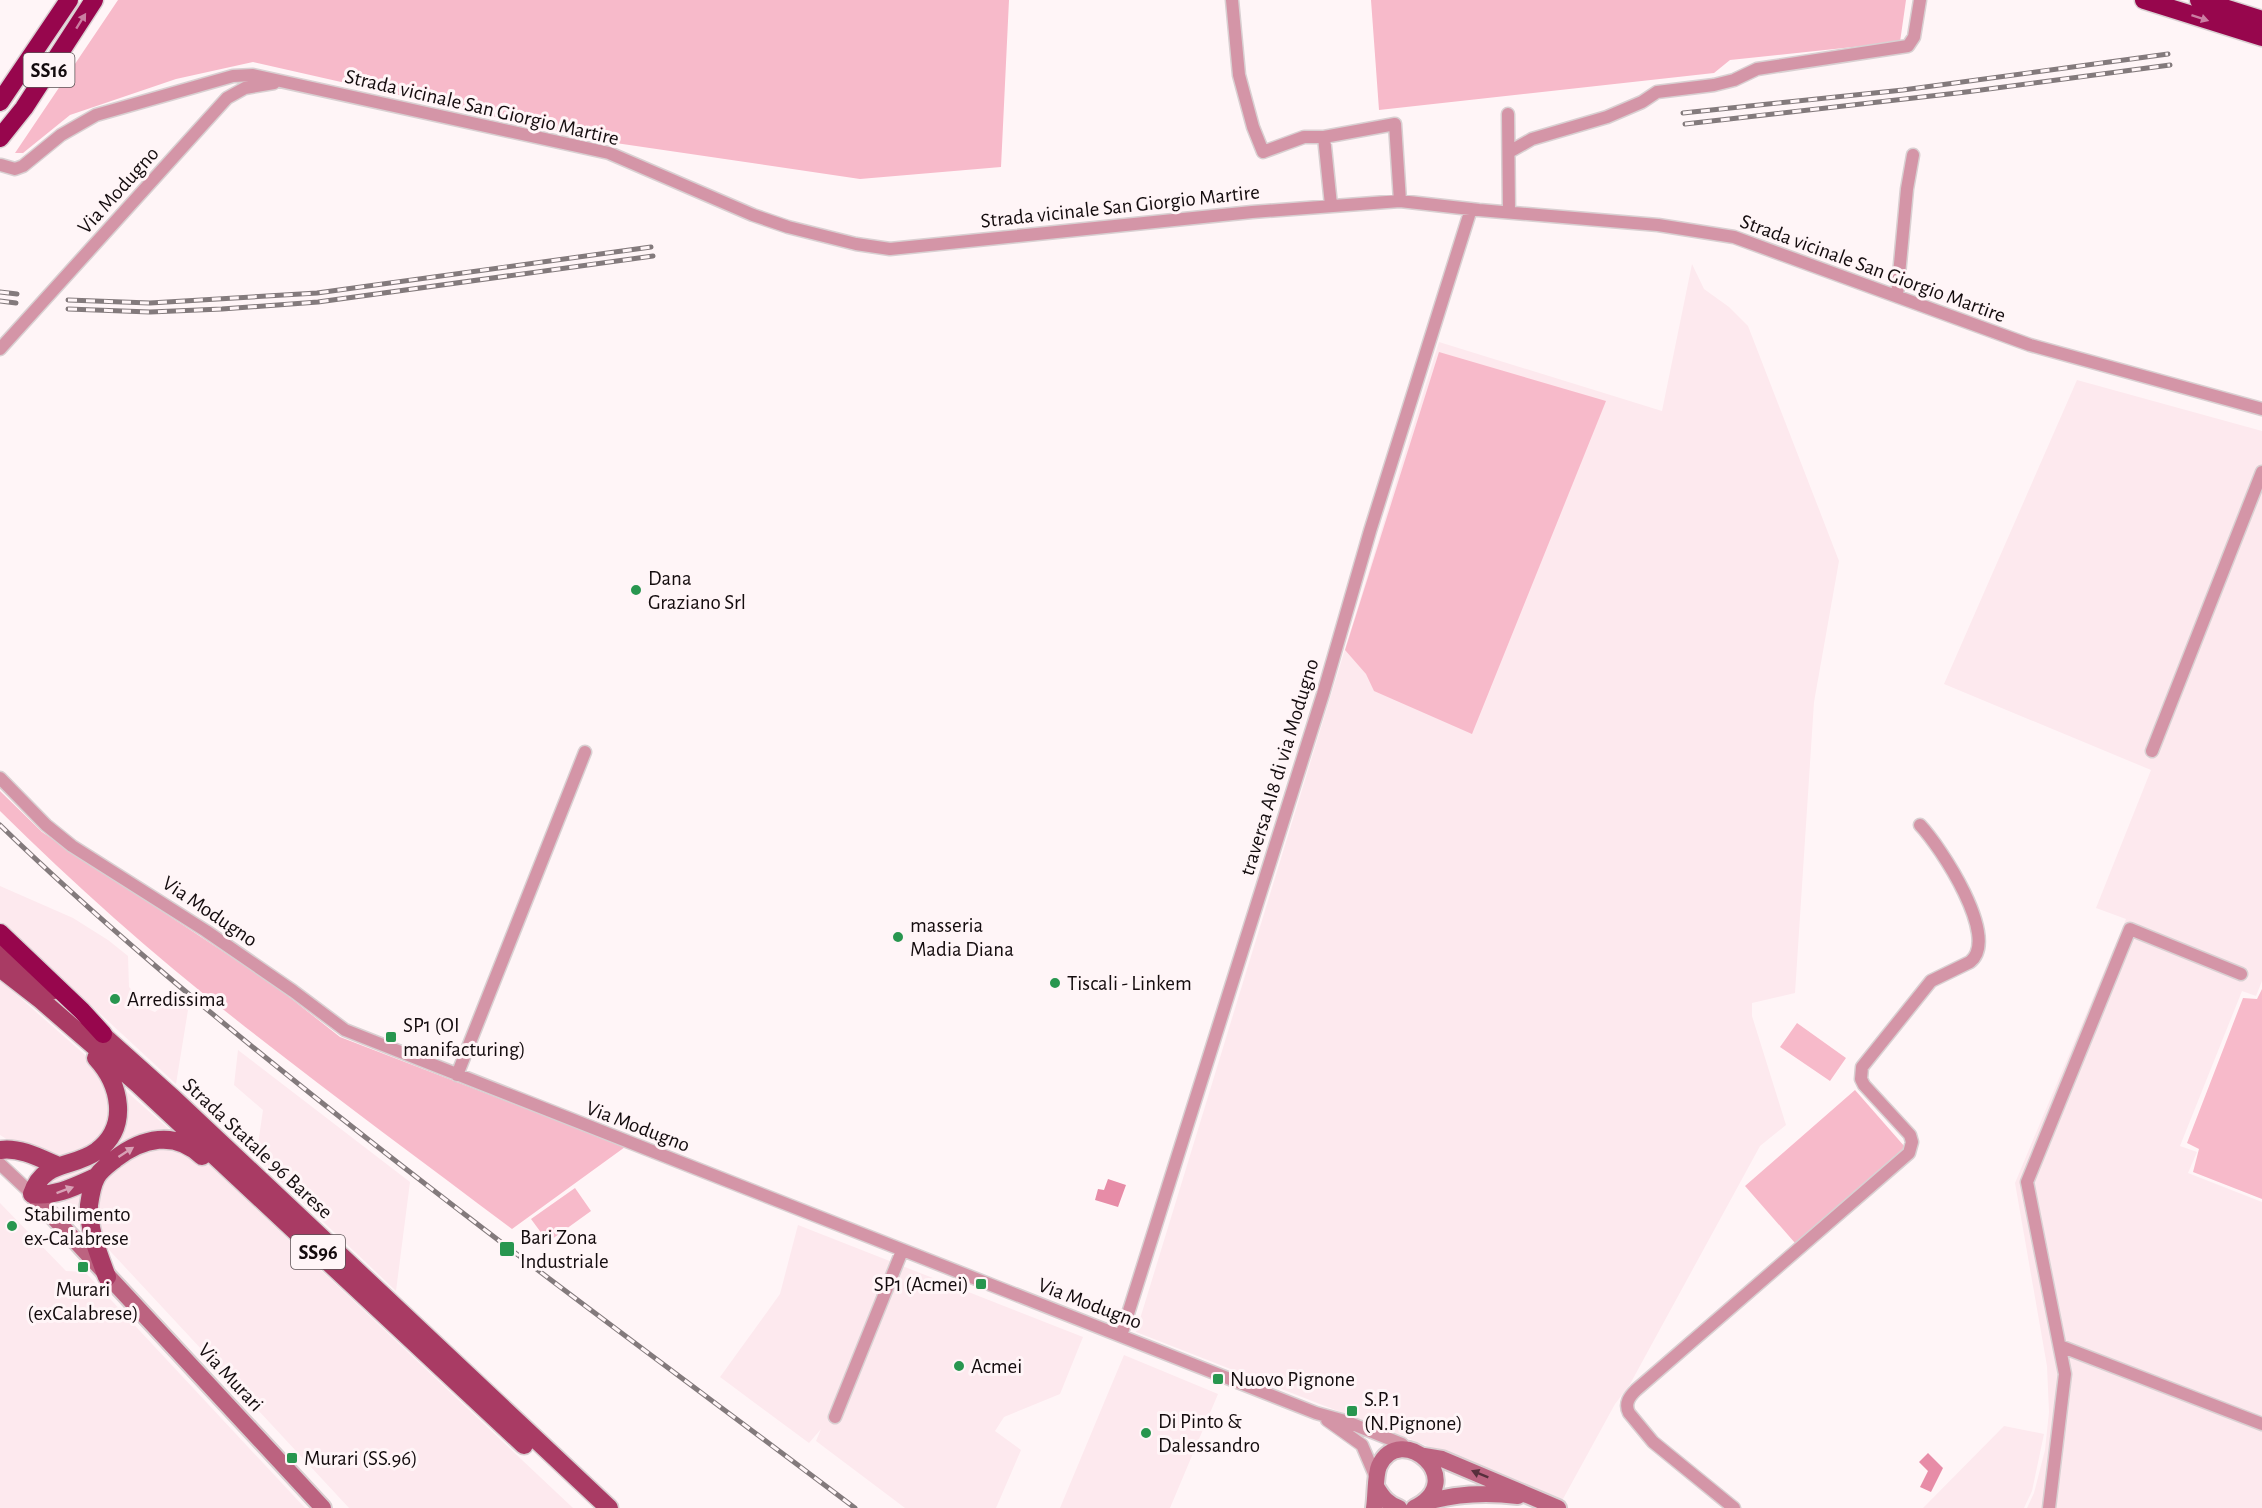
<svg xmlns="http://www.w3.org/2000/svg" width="2262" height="1508" viewBox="0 0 2262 1508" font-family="'Alegreya Sans',sans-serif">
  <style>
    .built { fill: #fde9ee }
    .green { fill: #f7baca }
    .water { fill: #e78ca7 }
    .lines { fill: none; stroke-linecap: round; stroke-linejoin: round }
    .street-casing { stroke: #d9d0d2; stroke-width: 15 }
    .secondary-casing { stroke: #d9d0d2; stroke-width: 20 }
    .primary-casing { stroke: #d9d0d2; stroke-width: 21 }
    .highway-casing { stroke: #d9d0d2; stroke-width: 21 }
    .street { stroke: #d495a7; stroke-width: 12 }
    .secondary { stroke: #bc6380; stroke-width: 16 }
    .primary { stroke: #a93b64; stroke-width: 18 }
    .highway { stroke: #97064d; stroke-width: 18 }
    .rail-casing { stroke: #837a7c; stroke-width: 5 }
    .rail { stroke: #fff5f7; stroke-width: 3; stroke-dasharray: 9; stroke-linecap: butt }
    .oneway { fill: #cb7ea2 }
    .oneway2 { fill: #d8a1b5 }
    .oneway3 { fill: #572f3c }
    .poi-dot { fill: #28964f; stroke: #fff5f7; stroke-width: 2 }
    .labels { text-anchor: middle; stroke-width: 6; stroke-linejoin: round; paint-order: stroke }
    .shield { fill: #fff5f7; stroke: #5a5254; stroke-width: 1.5 }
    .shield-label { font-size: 20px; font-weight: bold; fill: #140c0e }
    .street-label { font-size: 21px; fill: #140c0e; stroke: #fff5f7 }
    .poi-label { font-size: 21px; fill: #140c0e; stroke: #fff5f7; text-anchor: start }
  </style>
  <rect width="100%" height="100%" fill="#fff5f7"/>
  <path class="built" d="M1692,264L1704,289L1729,307L1748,326L1839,561L1814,702L1795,993L1752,1003V1016L1786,1125L1760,1146L1629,1386L1615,1404L1563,1499L1136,1332L1439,342L1662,411Z
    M2077,380L2262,431V981L2256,996L2242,991L2180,1146L2197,1152L2188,1173L2262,1202V1508H2027L2034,1493L2045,1450L2049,1412L2047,1366L2015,1183L2126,919L2096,908L2151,770L1944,684Z
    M0,886L73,918L108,940L128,956L129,987L150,1010L155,1012L174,998L188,1010L176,1084L0,921Z
    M0,980L203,1159L573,1508H349L5,1138L0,1135Z
    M238,1050L410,1182L396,1291L256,1158L263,1110L234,1085Z
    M0,1203L66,1271L85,1272L305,1508H0Z
    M798,1225L1083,1337L1060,1394L1004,1417L995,1431L1021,1450L996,1508H905L816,1441L821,1429L809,1443L720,1377L780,1294Z
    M1124,1355L1218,1394L1170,1508H1060Z
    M2004,1426L2044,1434L2032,1491L2024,1508H1923Z"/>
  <path class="green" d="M118,0H1009L1001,167L860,179L602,141L253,62L176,79L70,115L23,153H15Z
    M1371,0H1906L1900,42L1730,60L1714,73L1379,110Z
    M1439,352L1606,401L1472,734L1374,691L1366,674L1345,650Z
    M0,791L42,832L239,962L279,989L340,1037L625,1147L512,1229C419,1159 325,1090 234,1018C152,954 74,884 0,811Z
    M2262,989V1199L2193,1172L2199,1149L2187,1143L2243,998L2257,999Z
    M1797,1023L1846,1058L1830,1081L1780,1047Z
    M1855,1090L1905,1147L1795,1243L1745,1186Z
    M575,1188L591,1211L548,1242L531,1219Z"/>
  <path class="water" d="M1108,1179L1126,1185L1118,1207L1095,1200L1098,1189L1104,1190Z
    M1928,1453L1943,1468L1931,1492L1920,1487L1928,1471L1919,1462Z"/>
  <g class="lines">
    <g class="street-casing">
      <path id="street" d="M1232,0L1239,75L1253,127L1263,152L1304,137H1324L1395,124L1400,201
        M1508,114L1509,212
        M1324,137L1331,205
        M1509,152L1532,139L1607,117L1642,102L1657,92L1714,85L1734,80L1757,69L1908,46L1914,37L1920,0
        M1,165L15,169L23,166L61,135L96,115L233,76L253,75L609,153L753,215L788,227L856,244L890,249L1252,212L1400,201L1479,210L1658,225L1734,237L2030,345L2262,409
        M1897,296L1907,189L1913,155
        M0,349L227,98L245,88L274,83
        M2152,751L2262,472
        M0,778L46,825L72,846L206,931L293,991L345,1030L1316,1413L1345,1421L1402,1444L1406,1449
        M457,1075L585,752
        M0,1164L32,1194
        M1121,1336L1323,694L1370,531L1471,209
        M2060,1346L2262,1424
        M835,1417L902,1251
        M1327,1420L1362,1445L1376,1478
        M1734,1508L1653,1442L1629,1413C1624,1403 1630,1396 1636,1390L1909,1153L1912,1142L1910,1135L1864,1085L1861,1079L1862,1067L1931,981L1970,962C2001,938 1940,846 1920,825
        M2049,1508L2065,1374L2027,1182L2130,929L2241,974"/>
    </g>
    <g class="secondary-casing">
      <path id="secondary" d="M32,1194L323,1508
        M1424,1456L1442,1459L1558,1508
        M1377,1488C1383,1498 1388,1504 1399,1508
        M1424,1503C1456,1493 1485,1492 1518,1496
        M1374,1508C1376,1496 1375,1475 1379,1466C1400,1420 1471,1480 1414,1508"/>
    </g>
    <g class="primary-casing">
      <path id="primary" d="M0,952L51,991
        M0,968L41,1000L138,1084L524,1445
        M90,1024L174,1099L609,1508
        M0,1150C20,1147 40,1158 58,1166
        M96,1177C74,1187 55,1197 32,1194C44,1159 72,1169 97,1151C130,1126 120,1084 96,1058
        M107,1277C99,1255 88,1229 89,1205C90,1198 92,1185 96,1178C99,1171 109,1164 115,1159C142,1138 175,1130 202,1156"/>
    </g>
    <g class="highway-casing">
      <path id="highway" d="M2144,0L2262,37
        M2199,0L2262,20
        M0,102L69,0
        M0,138L24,108L94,0
        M0,933L82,1011L103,1034"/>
    </g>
    <use href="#street" class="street"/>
    <use href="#secondary" class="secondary"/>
    <use href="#primary" class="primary"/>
    <use href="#highway" class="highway"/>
    <g class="rail-casing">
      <path id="rail" d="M1683,113L1903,90L2168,54
        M1685,124L1966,92L2170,65
        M0,292L17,294
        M68,300L150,303L317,293L651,247
        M0,301L16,303
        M68,309L150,312L222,309L318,302L653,256
        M0,825C100,922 207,1011 316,1098C492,1239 675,1372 855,1508"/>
    </g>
    <use href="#rail" class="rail"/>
  </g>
  <defs><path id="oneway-solid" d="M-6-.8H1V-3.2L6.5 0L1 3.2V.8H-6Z" transform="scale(1.5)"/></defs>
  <g class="oneway">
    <use href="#oneway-solid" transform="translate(2200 18) rotate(18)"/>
    <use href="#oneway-solid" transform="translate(81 21) rotate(-58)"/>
  </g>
  <g class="oneway2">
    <use href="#oneway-solid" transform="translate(126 1152) rotate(-33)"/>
    <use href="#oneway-solid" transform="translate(65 1190) rotate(-20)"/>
  </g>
  <use class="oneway3" href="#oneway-solid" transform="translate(1480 1474) rotate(-158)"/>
  <g class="poi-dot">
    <circle cx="636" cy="590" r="6"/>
    <circle cx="898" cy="937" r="6"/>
    <circle cx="1055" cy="983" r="6"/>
    <circle cx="115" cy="999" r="6"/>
    <rect x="385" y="1031" width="12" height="12" rx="3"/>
    <circle cx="12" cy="1226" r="6"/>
    <rect x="499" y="1241" width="16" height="16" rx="3"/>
    <rect x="77" y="1261" width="12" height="12" rx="3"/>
    <rect x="975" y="1278" width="12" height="12" rx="3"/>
    <circle cx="959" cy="1366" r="6"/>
    <rect x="1212" y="1373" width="12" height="12" rx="3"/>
    <rect x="1346" y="1405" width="12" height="12" rx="3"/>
    <circle cx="1146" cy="1433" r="6"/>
    <rect x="286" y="1452" width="12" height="12" rx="3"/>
  </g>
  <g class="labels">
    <g class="shield">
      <rect x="23.5" y="53" width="51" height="34" rx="4.5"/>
      <rect x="291" y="1235" width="54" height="34" rx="4.5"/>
    </g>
    <g class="shield-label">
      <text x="49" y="77">SS16</text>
      <text x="318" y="1259">SS96</text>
    </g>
    <g class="street-label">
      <text transform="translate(482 107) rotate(13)" y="7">Strada vicinale San Giorgio Martire</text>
      <text transform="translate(118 190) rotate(-48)" y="7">Via Modugno</text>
      <text transform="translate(1120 206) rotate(-6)" y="7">Strada vicinale San Giorgio Martire</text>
      <text transform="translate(1873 268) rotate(20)" y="7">Strada vicinale San Giorgio Martire</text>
      <text transform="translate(1279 767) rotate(-73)" y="7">traversa AI8 di via Modugno</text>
      <text transform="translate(210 911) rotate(34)" y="7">Via Modugno</text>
      <text transform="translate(638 1126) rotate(21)" y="7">Via Modugno</text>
      <text transform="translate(258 1148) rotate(43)" y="7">Strada Statale 96 Barese</text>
      <text transform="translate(1090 1303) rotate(21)" y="7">Via Modugno</text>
      <text transform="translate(231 1377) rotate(47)" y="7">Via Murari</text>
    </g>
    <g class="poi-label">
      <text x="648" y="585">Dana<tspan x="648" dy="24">Graziano Srl</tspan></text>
      <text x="910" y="932">masseria<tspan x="910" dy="24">Madia Diana</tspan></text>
      <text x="1067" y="990">Tiscali - Linkem</text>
      <text x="127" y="1006">Arredissima</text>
      <text x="403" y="1032">SP1 (OI<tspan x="403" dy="24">manifacturing)</tspan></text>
      <text x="24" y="1221">Stabilimento<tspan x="24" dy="24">ex-Calabrese</tspan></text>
      <text x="520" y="1244">Bari Zona<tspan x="520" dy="24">Industriale</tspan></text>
      <text x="969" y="1291" text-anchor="end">SP1 (Acmei)</text>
      <text x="83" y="1296" text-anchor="middle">Murari<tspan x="83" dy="24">(exCalabrese)</tspan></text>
      <text x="971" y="1373">Acmei</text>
      <text x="1230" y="1386">Nuovo Pignone</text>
      <text x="1364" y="1406">S.P. 1<tspan x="1364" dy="24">(N.Pignone)</tspan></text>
      <text x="1158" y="1428">Di Pinto &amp;<tspan x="1158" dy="24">Dalessandro</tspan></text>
      <text x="304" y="1465">Murari (SS.96)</text>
    </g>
  </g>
</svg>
